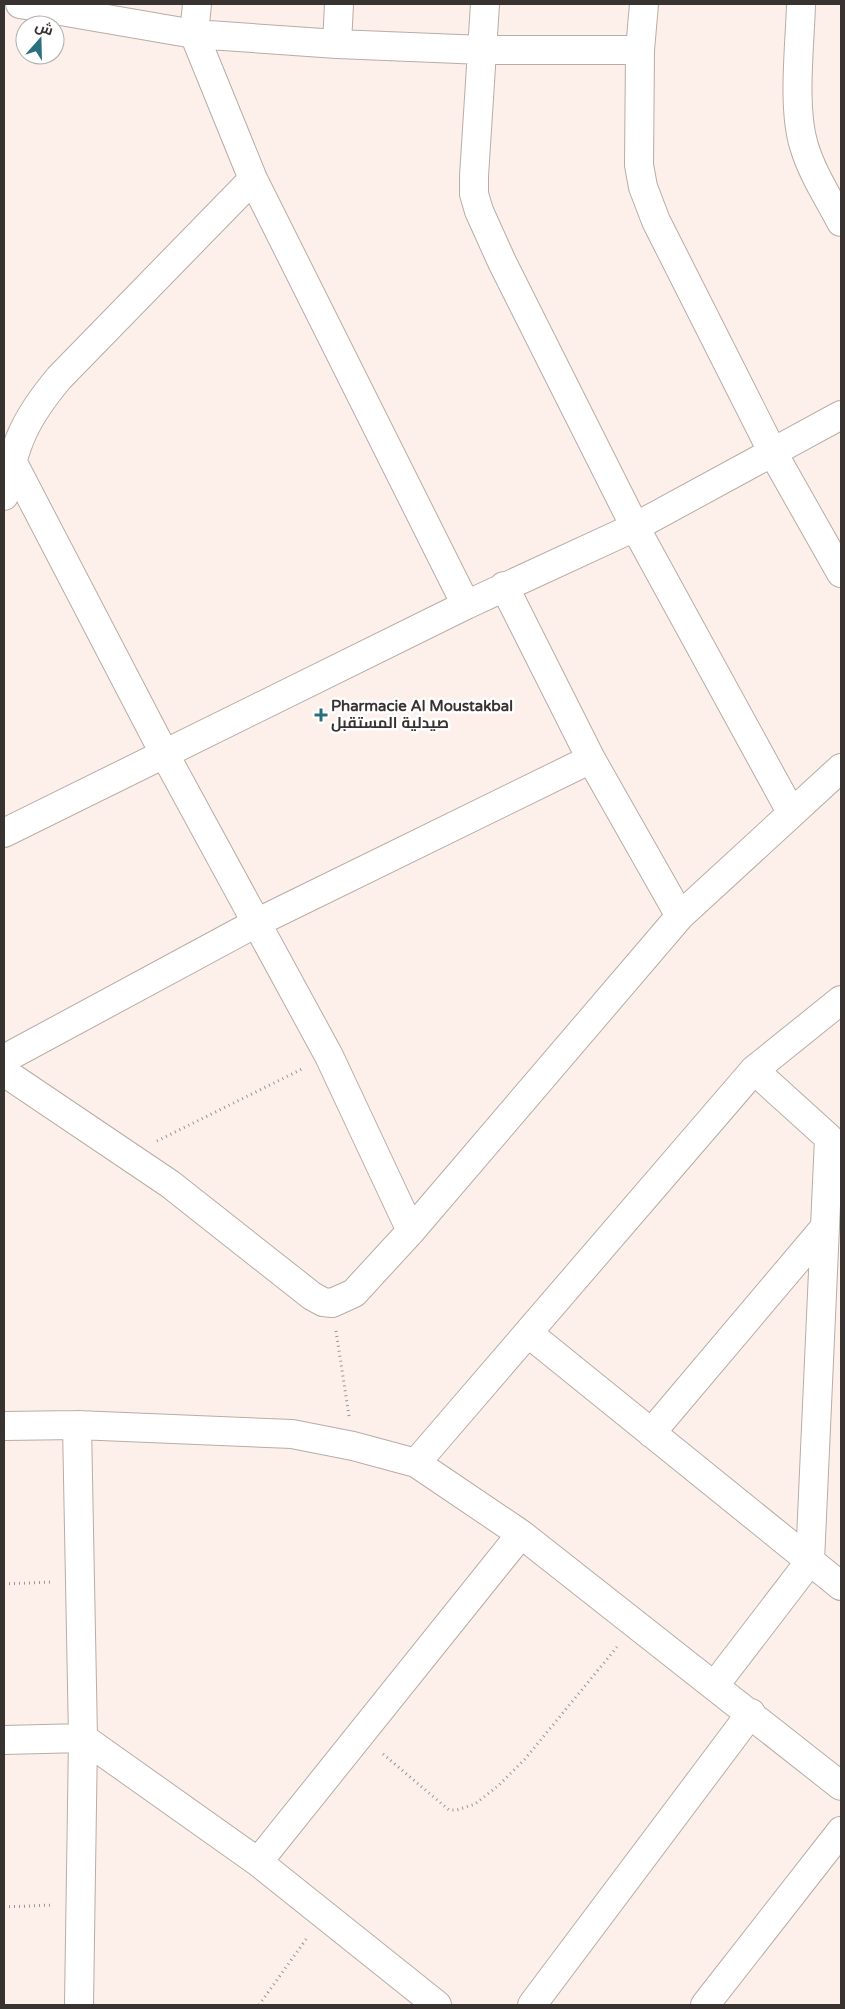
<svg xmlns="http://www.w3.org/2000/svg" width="845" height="2009" viewBox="0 0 845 2009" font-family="'Varela Round',Cairo,sans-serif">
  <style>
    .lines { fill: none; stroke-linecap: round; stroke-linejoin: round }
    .minor-casing { stroke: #b8aca7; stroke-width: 30 }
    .path { stroke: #9c9390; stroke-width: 3; stroke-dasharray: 1 4; stroke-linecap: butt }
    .minor { stroke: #fff; stroke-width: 28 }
    .poi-dot { fill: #2a6f7e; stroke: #fff; stroke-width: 2 }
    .labels { text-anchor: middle; stroke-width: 5; stroke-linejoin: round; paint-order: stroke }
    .poi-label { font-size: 15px; font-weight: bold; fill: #383331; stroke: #fff; text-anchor: start }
  </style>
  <rect width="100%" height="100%" fill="#fdf0eb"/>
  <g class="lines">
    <g class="minor-casing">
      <path id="minor" d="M20,4L194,34L337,44L483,50H640
        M197,4L194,34L253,179L466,605
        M485,4L474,176V194L479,211L502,262L635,527L791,812
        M644,4L640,50L639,165L643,187L656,221L773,453L841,573
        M801,4C800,45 792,107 804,146C812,173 828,197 841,222
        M337,44L339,4
        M11,459L164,753L329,1056L411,1231
        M4,496C15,443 24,420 59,378L253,179
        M504,586L591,759L680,916
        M4,833L466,605L635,527L841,415
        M4,1059L256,923L591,759
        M4,1072L170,1184L312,1296L323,1302L332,1303L354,1293L411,1231L680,916L841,768
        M528,1333L841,1586
        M77,1425L83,1738L79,2005
        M4,1426L77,1425L292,1434L353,1446L416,1463L521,1534L841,1786
        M651,1433L825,1227
        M416,1463L754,1070L841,1000
        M715,1685L810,1561L829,1138L754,1070
        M4,1740L83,1738L258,1862L437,2005
        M258,1862L521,1534
        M532,2005L751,1713
        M705,2005L841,1831"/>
    </g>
    <path class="path" d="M157,1141L304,1068
      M336,1331L349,1416
      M4,1584L52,1582
      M383,1754L449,1810H457L475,1804L498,1786L525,1759L617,1647
      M4,1907L53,1905
      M259,2005L307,1938"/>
    <use href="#minor" class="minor"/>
  </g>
  <path class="poi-dot" d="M318.5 707.5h5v5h5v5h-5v5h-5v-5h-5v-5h5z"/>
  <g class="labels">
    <g class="poi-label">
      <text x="331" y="711">Pharmacie Al Moustakbal<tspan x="331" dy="17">صيدلية المستقبل</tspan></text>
    </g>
  </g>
  <rect width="845" height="2009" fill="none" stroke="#383331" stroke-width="10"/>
  <g transform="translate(40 40) rotate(20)"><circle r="24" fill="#ffffff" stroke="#afadad"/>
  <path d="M0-4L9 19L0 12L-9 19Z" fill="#2a6f7e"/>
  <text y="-8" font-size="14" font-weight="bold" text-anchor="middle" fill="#383331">ش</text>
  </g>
</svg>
